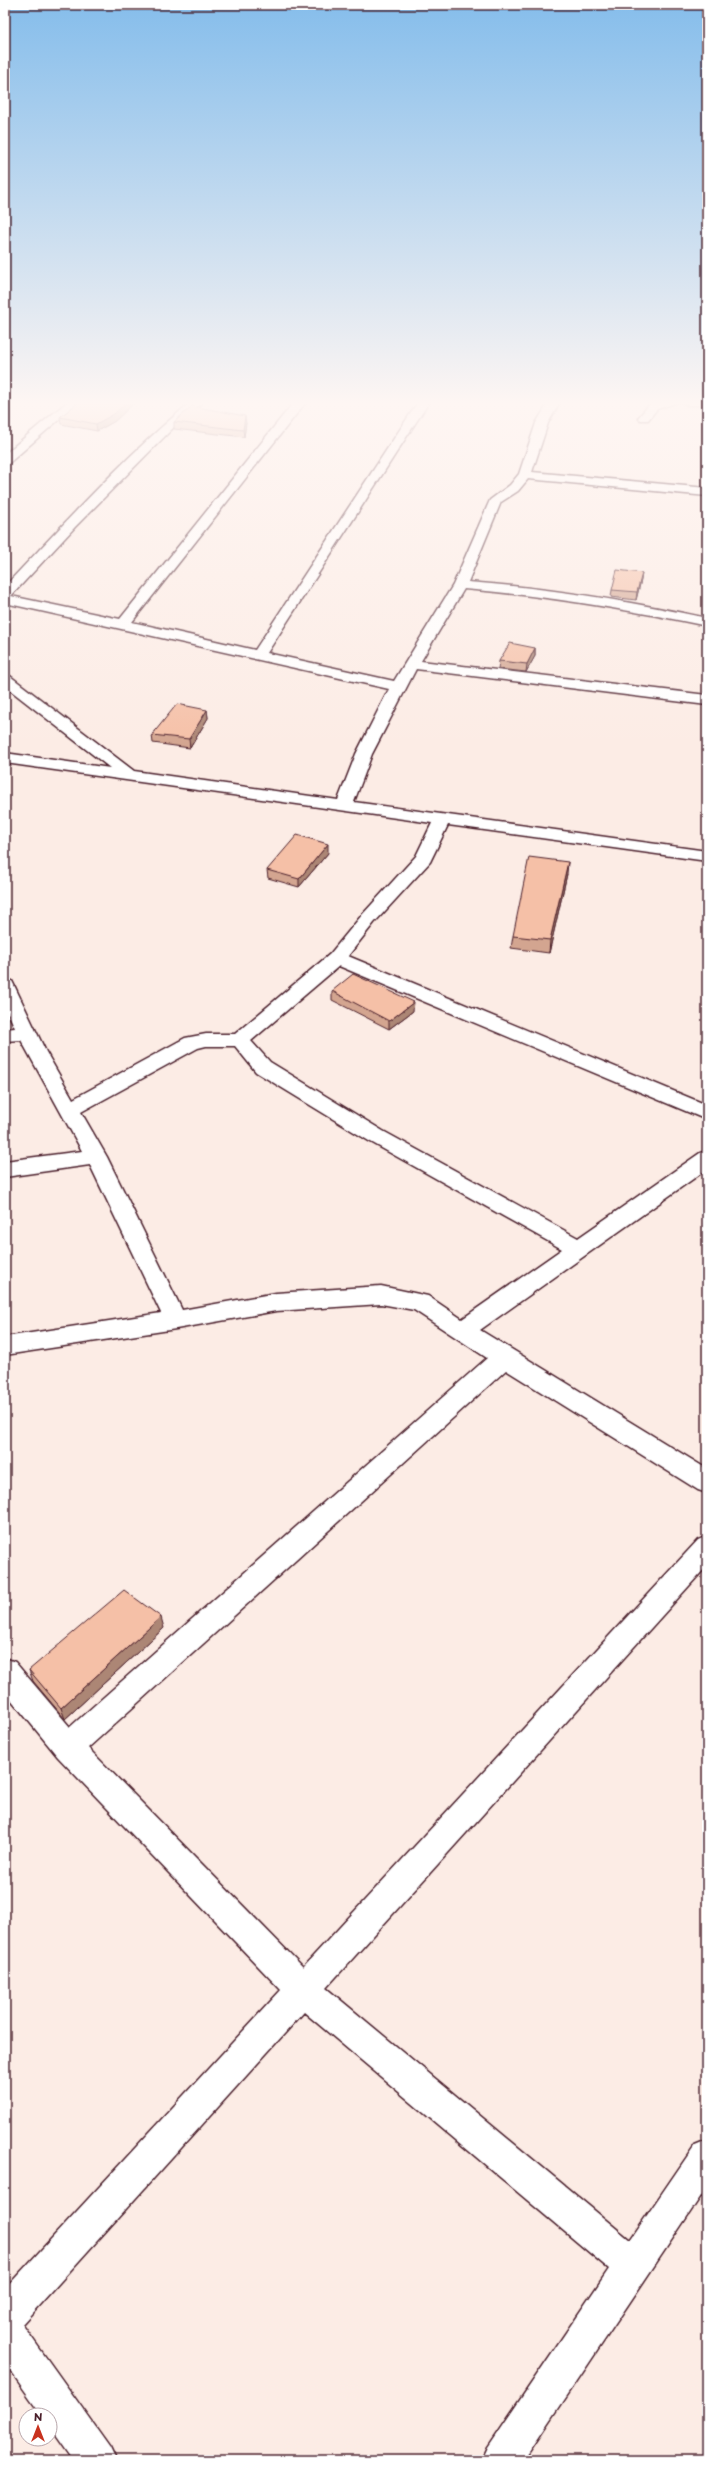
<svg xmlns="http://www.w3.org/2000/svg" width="712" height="2465" viewBox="0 0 712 2465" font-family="'Playpen Sans',sans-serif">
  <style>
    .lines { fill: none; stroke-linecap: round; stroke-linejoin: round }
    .minor-casing { stroke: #4a1f2b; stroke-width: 3 }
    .minor { fill: #fff; fill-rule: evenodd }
    .wall { fill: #d3a590; stroke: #4a1f2b }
    .shaded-wall { fill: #ac8675; stroke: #4a1f2b }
    .building { fill: #f5c0a7; stroke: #4a1f2b }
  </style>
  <rect width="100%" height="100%" fill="#fcece5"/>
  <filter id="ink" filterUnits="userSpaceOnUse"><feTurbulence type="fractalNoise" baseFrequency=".025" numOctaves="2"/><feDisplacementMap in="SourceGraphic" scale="8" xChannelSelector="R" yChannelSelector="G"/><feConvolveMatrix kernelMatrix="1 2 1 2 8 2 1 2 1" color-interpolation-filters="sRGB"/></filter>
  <g filter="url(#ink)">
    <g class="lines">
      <g class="minor-casing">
        <path id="minor" d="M67,402H79L9,463L5,464V454Z
          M191,402H203L176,425L75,527L11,596L120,619L294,402H306L132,622L255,650L418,402H429L267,653L394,681L453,585L490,500L510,485L519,474L536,423L549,402H560L548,423L532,472L707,488V496L528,479L518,491L501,502L468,582C549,588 628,601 707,618V626C626,609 547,596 464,589L421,661L707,695V705L416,669L372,754L354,802L707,851V861L448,825L430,862L374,923L348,956L707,1105V1120L339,966L251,1041L270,1062L383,1131L578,1238L700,1153L707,1151V1169L480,1330L707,1469V1493L698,1490L506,1370L88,1748L303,1967L698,1540L707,1536V1566L326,1988L630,2240L695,2145L707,2140V2187L524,2460H482L488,2447L609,2269L304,2012L22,2324L110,2447L116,2460H74L50,2426V2415H42L5,2363V2289L281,1990L58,1757L5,1692V1658L15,1662L70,1727L487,1358L414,1310L381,1304L276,1311L176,1329L5,1355V1337L161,1313L90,1165L5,1177V1161L82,1151L21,1040L5,1041V1029L15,1028L5,1006V979L12,981L14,985L46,1052L73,1099L185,1038L206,1034H235L330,954L362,915L416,856L432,823L5,763V753L110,768L5,686V675L10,676L134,771L338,800L356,754L389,689L5,603V586C65,523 124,457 191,402ZM206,1046H235L256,1072L369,1141L562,1249L462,1319L428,1296L381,1286L276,1293L182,1310L107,1157L81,1112L198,1048Z
          M660,402H678L657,409L648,420H640L638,418L649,405Z
          M681,402H707V405H687Z"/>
      </g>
      <use href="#minor" class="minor"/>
    </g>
    <path class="wall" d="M79,402H135L115,421L97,431L61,424L60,417Z
      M174,422L246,423L244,437L174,429Z
      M642,573L641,580L636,600L611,597L612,590Z
      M535,648V656L526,672L498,669L499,661Z
      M207,710L208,718L190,748L153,743L152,735Z
      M328,853L299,887L268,878L267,870Z
      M567,874L549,953L511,948L513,936Z
      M332,991L413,1011L389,1029L332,1000Z
      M164,1628L65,1719L33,1681L29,1670Z"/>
    <path class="shaded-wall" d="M127,402H135L115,421L97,431L96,424Z
      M245,416L246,423L244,437L243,430Z
      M642,573L641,580L636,600L637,592Z
      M535,648V656L526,672L527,664Z
      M207,710L208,718L190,748L189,739Z
      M328,844V853L299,887V879Z
      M568,862L567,874L549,953L550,940Z
      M414,1002L413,1011L389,1029V1021Z
      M161,1617L164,1628L65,1719L61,1708Z"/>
    <path class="building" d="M79,402H127L114,414L96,424L60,417Z
      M192,406L245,416L243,430L174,422Z
      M617,570L642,573L637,592L612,590Z
      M510,643L535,648L527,664L499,661Z
      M177,704L207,710L189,739L152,735Z
      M297,835L328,844L299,879L267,870Z
      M529,857L568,862L550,940L513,936Z
      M353,974L414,1002L389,1021L332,991Z
      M124,1590L161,1617L61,1708L29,1670Z"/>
  </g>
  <linearGradient id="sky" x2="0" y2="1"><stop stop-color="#85bdeb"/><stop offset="0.54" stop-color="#fef6f3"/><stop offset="1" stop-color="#fef6f3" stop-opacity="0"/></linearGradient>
  <rect width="712" height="747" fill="url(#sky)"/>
  <rect width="712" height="2465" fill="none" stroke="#fff" stroke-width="20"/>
  <rect x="10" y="10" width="692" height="2445" fill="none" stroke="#4a1f2b" stroke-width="1.5" filter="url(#ink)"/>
  <g transform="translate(38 2427)"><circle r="19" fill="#ffffff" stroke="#b7a5aa"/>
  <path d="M0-3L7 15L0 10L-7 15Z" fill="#c8321e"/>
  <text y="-6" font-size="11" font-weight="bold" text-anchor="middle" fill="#4a1f2b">N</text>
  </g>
</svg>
